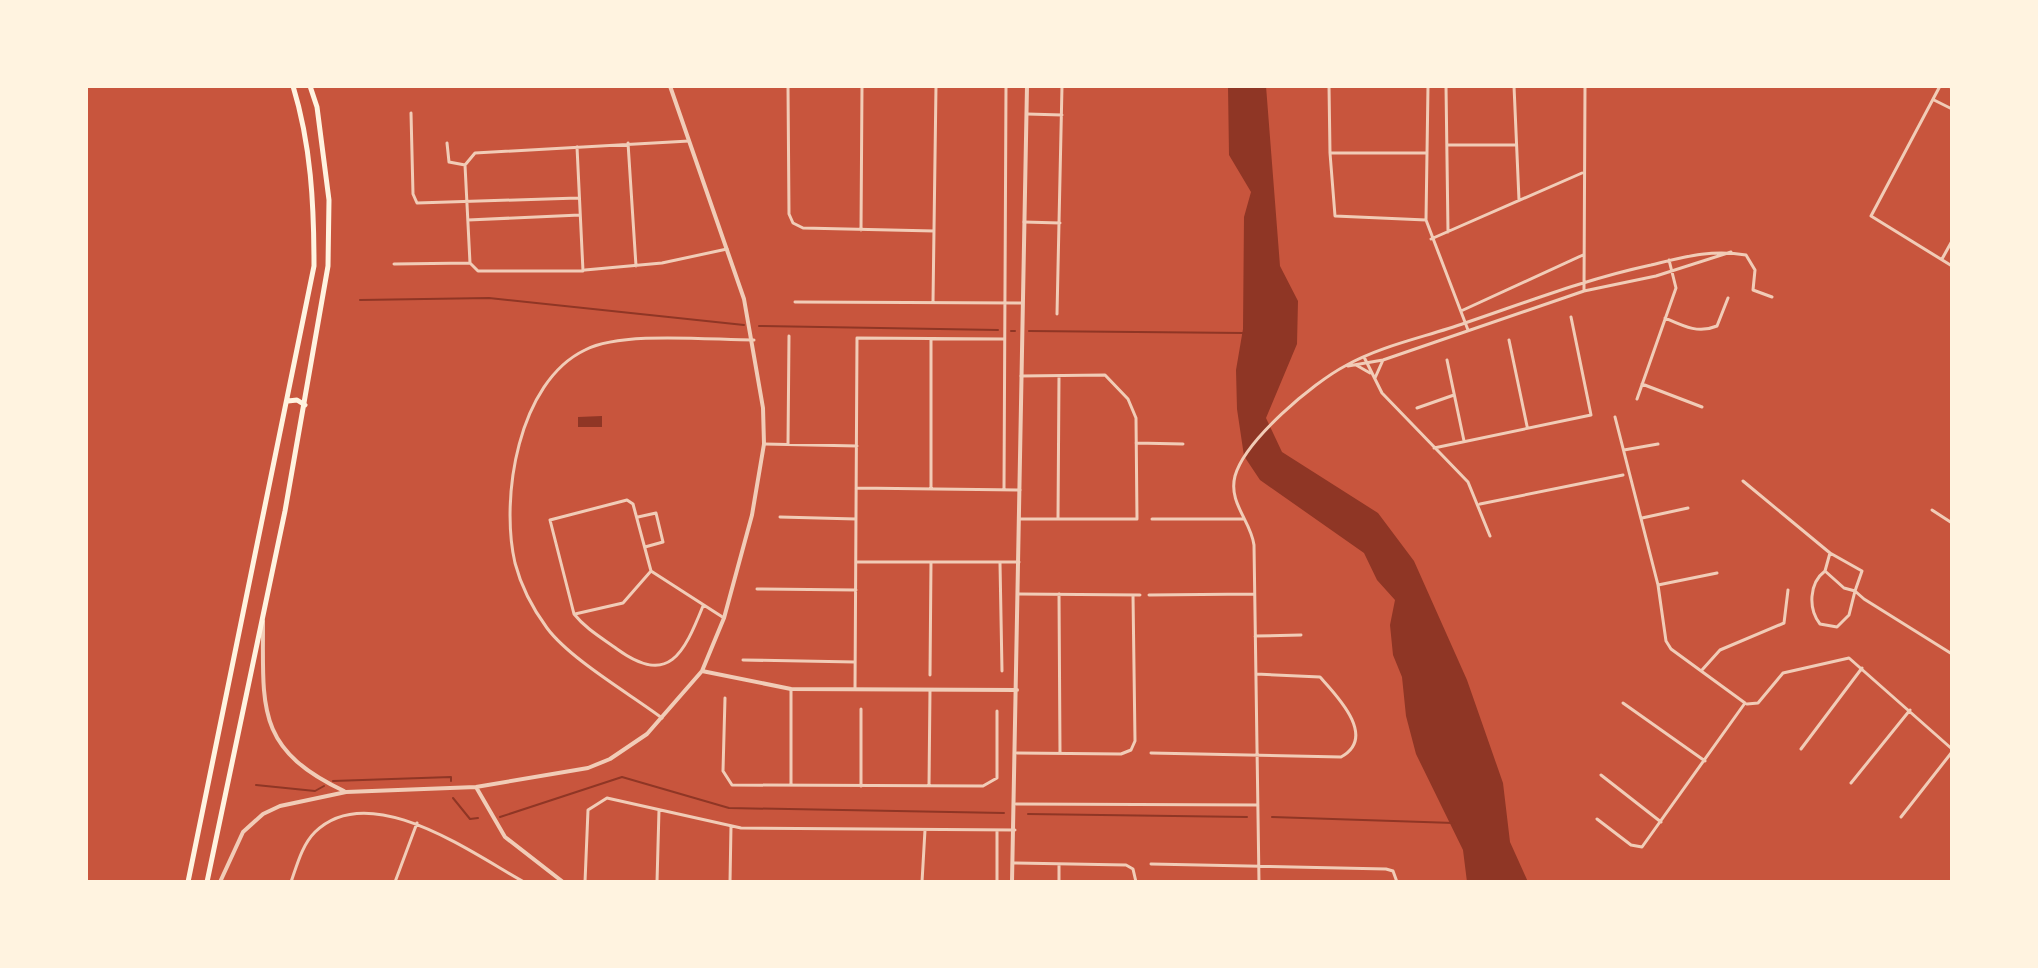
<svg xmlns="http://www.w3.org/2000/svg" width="2038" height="968" viewBox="0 0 2038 968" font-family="Karla,sans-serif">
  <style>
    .water { fill: #8f3625 }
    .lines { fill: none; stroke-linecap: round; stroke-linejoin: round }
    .stream { stroke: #8f3625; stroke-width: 2 }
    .minor { stroke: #f1ccb7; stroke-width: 3 }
    .tertiary { stroke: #f1ccb7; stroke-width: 4 }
    .secondary { stroke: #fff3e0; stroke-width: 5 }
  </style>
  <rect width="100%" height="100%" fill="#c8553d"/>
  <path class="water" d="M1228,86H1266L1280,266L1298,301L1297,344L1266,418L1282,452L1378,513L1414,561L1467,680L1503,783L1510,842L1528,882H1467L1463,850L1416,754L1406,716L1402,677L1393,655L1390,625L1395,600L1377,580L1364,553L1260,480L1244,456L1237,409L1236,370L1243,329L1244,217L1251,192L1229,155Z
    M602,416V427H578V417Z"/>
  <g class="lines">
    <path class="stream" d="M360,300L489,298L744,325
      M759,326L998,330
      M1011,331H1015
      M1029,331L1244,333
      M333,781L451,777V781
      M256,785L315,791L324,786
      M453,798L470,819L478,818
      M1028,814L1247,817
      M500,817L622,777L729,808L1004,813
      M1272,817L1454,823"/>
    <path class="minor" d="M788,86L789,214L793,223L803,228L934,231
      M1334,86H1329L1330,153L1335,216L1426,220
      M1428,86L1426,220L1468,330
      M1446,86L1448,232
      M1514,86L1519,200
      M1940,86L1871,216L1952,266
      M1949,86L1952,88
      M1934,100L1952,109
      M411,113L413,194L417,203L578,198
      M1027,114L1062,115
      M447,143L449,162L465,165
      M628,143L636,266
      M1447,145H1515
      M577,147L583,271H478L470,263L465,165L475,153L689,141
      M1330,153H1426
      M468,220L580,215
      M1024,222L1060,223
      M861,230L862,86
      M1431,239L1582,173
      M1942,259L1952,241
      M394,264L470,263
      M585,270L662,263L727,249
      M1584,290L1585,86
      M795,302L1022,303
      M933,302L936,86
      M1461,311L1583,255
      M1057,314L1062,86
      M1665,318C1683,326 1698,334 1717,326L1728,298
      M1509,340L1527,426
      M1364,357L1382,393L1468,482L1490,536
      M1447,360L1464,441
      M1356,365L1370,373
      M1348,366L1383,360L1584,291L1656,276L1731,252
      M1375,378L1383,360
      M1642,384L1702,407
      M1637,399L1676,288L1669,260
      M1417,408L1454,395
      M1615,417L1658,585L1666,641L1671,649L1745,703
      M1136,443L1183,444
      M764,444L857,446
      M788,444L789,336
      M1434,448L1591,415L1571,317
      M1624,450L1658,444
      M1743,481L1830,553L1825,571C1809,583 1808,609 1820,624L1837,627L1849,615L1855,591L1844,588L1825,571
      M856,488L1020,490
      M931,489V339
      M1004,489L1006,86
      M1480,504L1623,475
      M1932,510L1952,523
      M638,517L656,513L663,542L645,547
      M780,517L856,519
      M1642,518L1688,508
      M1019,519H1137L1136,418L1128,399L1105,375L1021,376
      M1058,519L1059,376
      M1152,519H1244
      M1830,553L1862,571L1855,591L1864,599L1952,654
      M856,562H1019
      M1000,563L1002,671
      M1658,585L1717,573
      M757,589L856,590
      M1019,594L1140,595
      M1059,594L1060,753
      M1149,595L1254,594
      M703,606C684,653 669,687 617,649C602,638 586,629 574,614L550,520L627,500L633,504L651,571L724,618
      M575,614L623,603L651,571
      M1255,636L1301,635
      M743,660L855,662
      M1702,670L1720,650L1784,623L1788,590
      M930,675L931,562
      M855,689L857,338L1004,339
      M725,698L723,771L732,785L983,786L997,778V711
      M1623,703L1705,761
      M1747,704L1758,703L1783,673L1849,658L1952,749
      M861,709V786
      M662,718C630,694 570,659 547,628C533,609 521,586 515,563C500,498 518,382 585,350C622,331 710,340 754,340
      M1801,749L1862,668
      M1017,753L1121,754L1131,750L1135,741L1133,595
      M1151,753L1341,757C1378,737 1336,695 1320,677L1256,674
      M1601,775L1661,822
      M1851,783L1910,710
      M791,785V689
      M929,786L930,690
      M1016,804L1258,805
      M1901,817L1952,752
      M1597,819L1631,845L1642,847L1745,703
      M1014,863L1126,865L1133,869L1136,882
      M1059,864V882
      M1151,864L1386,869L1393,871L1397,882
      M291,882C297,865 302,845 315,832C370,778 473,854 524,882
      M395,882L417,823
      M585,882L588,810L607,798L741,828L1015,830
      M657,882L659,810
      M730,882L731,826
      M922,882L925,830
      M997,882V830
      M1259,882L1254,545C1251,521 1228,503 1235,476C1245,440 1313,383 1345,366C1382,345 1426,337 1465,323C1527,302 1586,279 1651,265C1684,257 1711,249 1746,255L1755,270L1753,290L1772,297"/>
    <path class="tertiary" d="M263,621C263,709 256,749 344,791
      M702,671L791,689L1017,690
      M476,787L505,837L563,882
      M220,882L243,832L263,814L280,806L346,792L476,787L588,768L610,759L647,734L702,671L724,618L752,515L764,444L763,408L744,299L670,86
      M1012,882L1027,86"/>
    <path class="secondary" d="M288,401L297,400L305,405
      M188,882L314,266C314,204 311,145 293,86
      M207,882L285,511L328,266L329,200L317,107L310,86"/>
  </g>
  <rect width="2038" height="968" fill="none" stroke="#fff3e0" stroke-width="176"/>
</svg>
